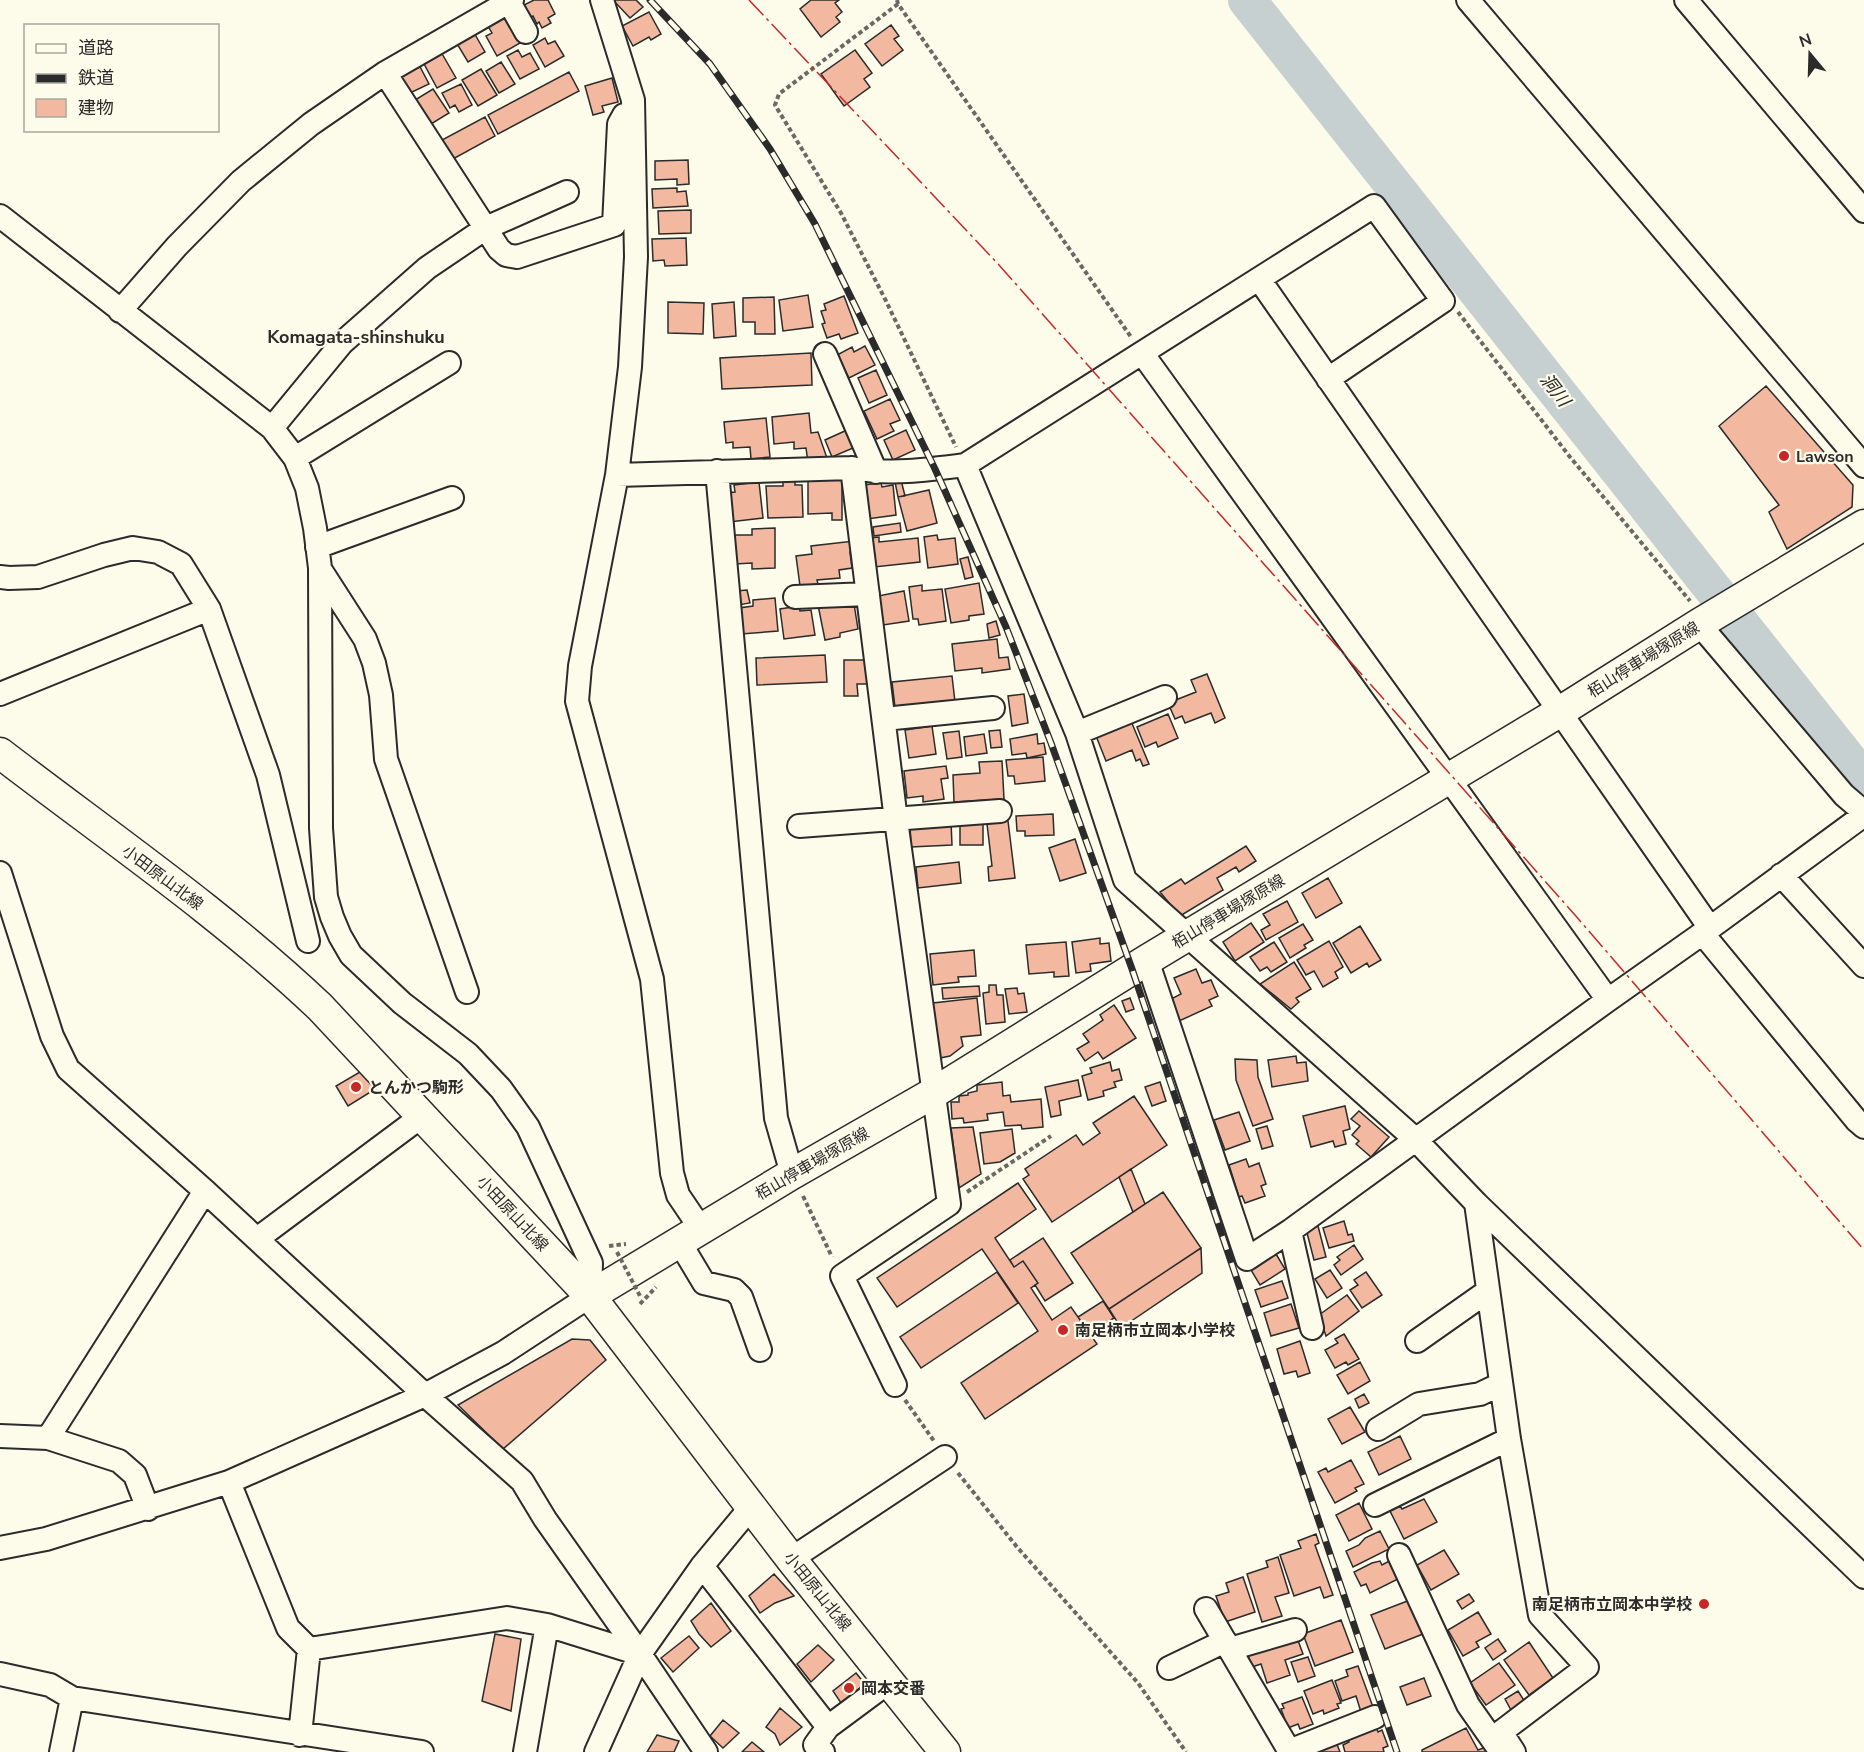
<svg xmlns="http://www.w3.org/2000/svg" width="1864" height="1752" viewBox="0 0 1864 1752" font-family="'Nunito Sans','Noto Sans JP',sans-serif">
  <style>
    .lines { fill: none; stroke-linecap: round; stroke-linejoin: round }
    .river { stroke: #c7d0d0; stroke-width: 38 }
    .building { fill: #f2b8a0; stroke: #2b2b2b; stroke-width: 1.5 }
    .minor-casing { stroke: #2b2b2b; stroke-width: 26 }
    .major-casing { stroke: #2b2b2b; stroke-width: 33 }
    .path { stroke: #6a6964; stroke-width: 4; stroke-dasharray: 4.5 3; stroke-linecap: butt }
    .minor { stroke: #fdfbea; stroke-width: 22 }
    .major { stroke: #fdfbea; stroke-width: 30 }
    .rail-casing { stroke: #2b2b2b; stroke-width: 7 }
    .rail { stroke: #fdfbea; stroke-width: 4.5; stroke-dasharray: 14; stroke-linecap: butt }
    .path-bridge { stroke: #6a6964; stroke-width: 4; stroke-dasharray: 4.5 3; stroke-linecap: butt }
    .power { stroke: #c62828; stroke-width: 1.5; stroke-dasharray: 21 4.5 3 4.5; stroke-linecap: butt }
    .poi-dot { fill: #c62828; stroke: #fdfbea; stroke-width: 2 }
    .labels { text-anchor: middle; stroke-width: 4.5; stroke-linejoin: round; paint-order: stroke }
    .poi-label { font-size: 16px; font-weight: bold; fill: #2b2b2b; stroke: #fdfbea; text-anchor: start }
    .street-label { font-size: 16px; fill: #2b2b2b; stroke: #fdfbea }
    .neighbourhood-label { font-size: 18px; font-weight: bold; fill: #2b2b2b; stroke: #fdfbea }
    .water-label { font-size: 18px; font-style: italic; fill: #2b2b2b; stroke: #fdfbea }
  </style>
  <rect width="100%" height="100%" fill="#fdfbea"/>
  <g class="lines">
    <path class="river" d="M1247,0L1864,780"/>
  </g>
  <path class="building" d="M534,0H548L555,14L548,18L551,23L542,28L539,22L537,24L533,16L529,18L522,6Z
    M613,0H636L643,7L630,18Z
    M811,0H839L835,3L842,12L836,17L840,22L821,37L800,9Z
    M649,12L661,34L651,40L649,37L633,46L622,26Z
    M504,17L520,43L497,56L486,36L492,33L488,26Z
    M891,25L899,36L894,39L903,50L882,66L865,44Z
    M473,31L485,52L468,62L456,42Z
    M545,38L548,44L555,41L564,56L545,67L533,45Z
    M518,50L522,57L530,53L539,69L520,79L507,56Z
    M855,50L872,73L864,79L870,87L844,106L821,74Z
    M441,52L456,78L437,88L423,62Z
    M417,61L429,84L410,93L401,76Z
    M501,62L515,84L499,93L486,71Z
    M481,69L497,95L478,106L462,80Z
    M569,72L579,91L498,134L488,115Z
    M612,78L618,102L602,106L604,112L593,115L585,86Z
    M461,84L472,105L459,112L455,105L450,108L442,93Z
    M433,89L449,113L431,124L415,100Z
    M485,117L495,136L453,159L442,140Z
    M688,160L689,184L677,185V179L655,180V161Z
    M677,188V192L686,191L688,206L653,208L652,189Z
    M691,210V233L659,234L658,211Z
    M686,238L687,265L665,266L664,260L653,261L652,239Z
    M808,295L813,327L783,331L779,300Z
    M844,296L858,333L841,339L839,334L827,338L822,324L825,323L821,311L826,310L824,304Z
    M774,297L775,334H755V322H743V298Z
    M668,302L704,303L703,334L668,333Z
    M734,302L736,336L714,338L712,304Z
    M865,346L875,365L849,378L837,355L852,347L854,352Z
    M811,353L812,385L722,389L720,358Z
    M876,370L887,395L869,403L858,378Z
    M1766,386L1853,485L1852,507L1787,549L1769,512L1779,505L1719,426Z
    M890,399L900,420L890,424L894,431L877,439L864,411Z
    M809,413L811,433L818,432L828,461L808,463L806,448L794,449V442L774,444L772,417Z
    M766,418L770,457L751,459L750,447L733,448V442L726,443L724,422Z
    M847,430L860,445L832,457L825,440Z
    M906,430L915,450L893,460L884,440Z
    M783,480H795V485H802L803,517L768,518L766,486H783Z
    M808,480H842V520H832V513L808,514Z
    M901,480L905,496L898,497L895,482Z
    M759,482L763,518L729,522L726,493L735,492L734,485Z
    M881,483L882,487L893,485L896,515L867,519L863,485Z
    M929,490L937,523L907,531L898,497Z
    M900,523L901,532L874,536L873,527Z
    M775,528V568L752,569V563L735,564L734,535H752V529Z
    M937,535L938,540L955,538L958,564L928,568L924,537Z
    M879,537V542L918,538L920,562L874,567L871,538Z
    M854,541L855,552H850L852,568L839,570L840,578L817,580L818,584L800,586L796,556L812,554L811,546Z
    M968,557L973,577L965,579L960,559Z
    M979,583L984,614L969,616V620L951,623L945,589Z
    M922,585V591L942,589L946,621L919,625L918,619H913L909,587Z
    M747,590L750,603L738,605L736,591Z
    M904,591L909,621L883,625L878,596Z
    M775,598L778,631L741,634L739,608L753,606V600Z
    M841,601L843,606L854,604L858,629L840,633V637L825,640L818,605Z
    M799,606L800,611L811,610L815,635L784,639L780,609Z
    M996,621L1000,635L989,638L987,624Z
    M997,639L999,658L1008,657L1010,669L982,673V668L955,671L952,644Z
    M825,655L827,682L757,685L756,658Z
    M844,660H870V684H857L858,696H844Z
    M1207,674L1225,718L1215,723L1211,713L1185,723L1182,716L1175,719L1168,703L1196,692L1191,680Z
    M952,676L955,702L895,707L892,682Z
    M1024,694L1028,723L1012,726L1008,696Z
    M1168,714L1178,738L1158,747L1156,742L1145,747L1137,727Z
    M1131,721L1149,764L1143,766L1140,759L1136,761L1132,750L1106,761L1096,736Z
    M932,726L936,754L909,758L905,730Z
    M1000,730L1002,747L991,748L989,731Z
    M959,731L962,757L947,759L943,733Z
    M984,734L987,753L966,756L964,737Z
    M1037,734L1038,744L1044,743L1046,754L1027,758L1026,753L1012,755L1010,739Z
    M1043,757L1045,781L1015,784L1014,776H1008L1006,760Z
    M1002,761L1004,799L954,802L953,775L980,773L979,762Z
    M946,766L948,778L941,779L944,799L923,802V796L907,798L904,771Z
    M1053,814L1054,835L1025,836V831H1017L1016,816Z
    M1008,821L1015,878L989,881L988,867L992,866L987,824Z
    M951,822L952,845L911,847L910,824Z
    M960,824H983V845H960Z
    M1075,839L1086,873L1060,881L1049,848Z
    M1246,846L1256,861L1239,872L1236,867L1217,878L1223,890L1180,916L1160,892L1181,879L1185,884Z
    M959,862L961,883L918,888L916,867Z
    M1328,878L1342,903L1316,918L1302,893Z
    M1287,901L1298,922L1266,940L1261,930L1270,925L1263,914Z
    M1251,923L1264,942L1235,961L1223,942Z
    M1303,924L1313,940L1304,945L1306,948L1290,958L1279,938Z
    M1360,926L1381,960L1369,967L1367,963L1351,973L1333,943Z
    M1100,938V944L1109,943L1111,961L1090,964L1091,971L1076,973L1072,942Z
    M1329,941L1343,967L1335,972L1338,978L1323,987L1314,971L1306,975L1297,960Z
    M1066,942L1069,976L1054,977V972L1029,974L1026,945Z
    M1274,942L1287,962L1271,972L1267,967L1260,971L1250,957Z
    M974,950L976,976L958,977L959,982L933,985L930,954Z
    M1294,962L1311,989L1296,998L1299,1002L1291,1009L1260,984Z
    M1196,969L1202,983L1211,980L1218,996L1209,1000L1212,1006L1179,1021L1169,1000L1181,994L1174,978Z
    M989,985H996L997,995H1003L1005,1022L986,1024L983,993L989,992Z
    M979,986L980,996L943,999L942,988Z
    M1017,988L1018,994L1024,993L1027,1012L1009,1014L1005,989Z
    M977,998L981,1035L961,1037L963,1046L950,1056L940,1058L933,1003Z
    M1130,998L1134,1009L1126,1012L1122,1001Z
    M1114,1005L1136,1038L1103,1059L1098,1052L1085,1061L1077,1049L1089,1042L1083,1034L1103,1020L1100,1015Z
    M1296,1056L1297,1063L1306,1062L1308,1081L1272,1087L1268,1060Z
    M1235,1059L1257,1060L1258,1077L1273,1119L1253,1126L1236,1080Z
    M1110,1062L1112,1071L1119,1069L1122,1080L1114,1082L1116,1087L1103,1091L1104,1096L1088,1100L1082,1076L1092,1073L1090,1068Z
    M365,1069L377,1088L348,1106L336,1086Z
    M1078,1080L1081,1096L1059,1101L1061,1115L1051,1117L1045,1087Z
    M1002,1082L1003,1096L1010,1095L1011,1102L1041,1099L1043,1127L1022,1129L1021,1125L1005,1126L1003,1112L987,1114L988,1120L964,1123L963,1118L952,1119L951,1102H959V1096L968,1095V1093L977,1091V1085Z
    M1160,1082L1166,1101L1152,1106L1145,1087Z
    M1134,1096L1167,1145L1052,1222L1023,1179L1029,1175L1025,1169L1076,1135L1083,1145L1100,1133L1093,1123Z
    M1345,1106L1350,1129L1343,1131L1346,1144L1335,1147L1333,1141L1311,1147L1303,1116Z
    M1359,1111L1389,1137L1371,1157L1356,1144L1359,1141L1352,1135L1360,1126L1351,1119Z
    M1239,1112L1250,1141L1225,1150L1214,1120Z
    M1267,1126L1273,1146L1262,1149L1256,1129Z
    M973,1127L981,1174L959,1188L951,1128Z
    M1012,1129L1015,1153L1000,1162L984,1164L980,1133Z
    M1246,1159L1249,1167L1259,1163L1266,1184L1261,1186L1265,1196L1245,1203L1242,1196L1239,1197L1229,1165Z
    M1131,1169L1145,1204L1133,1212L1119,1177Z
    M1018,1183L1036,1209L995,1238L1014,1267L1023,1261L1038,1283L1031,1288L1052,1320L1071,1307L1097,1344L985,1419L961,1383L1038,1331L982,1249L897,1307L877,1278Z
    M1163,1192L1201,1248L1109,1309L1071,1253Z
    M1344,1221L1348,1235L1352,1234L1354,1241L1329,1248L1323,1228Z
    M1318,1226L1326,1257L1314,1260L1306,1229Z
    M1043,1238L1073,1283L1045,1301L1035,1285L1038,1283L1023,1261L1014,1267L1010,1260Z
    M1354,1245L1363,1259L1341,1275L1334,1265L1340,1260L1337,1257Z
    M1201,1248L1202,1273L1121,1328L1109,1309Z
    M1276,1254L1285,1269L1260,1285L1251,1270Z
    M1330,1270L1342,1288L1327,1298L1315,1279Z
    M997,1272L1018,1303L921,1368L900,1337Z
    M1366,1272L1382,1295L1362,1308L1350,1290L1358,1285L1354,1280Z
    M1282,1281L1288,1298L1261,1307L1255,1290Z
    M1347,1295L1359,1311L1326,1336L1319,1315Z
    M1103,1301L1114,1318L1089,1334L1078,1317Z
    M1291,1304L1299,1328L1271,1336L1264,1313Z
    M1344,1334L1359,1359L1348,1365L1346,1362L1335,1368L1325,1350L1338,1343L1335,1339Z
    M572,1339L590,1340L606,1360L503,1449L458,1405Z
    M1300,1341L1310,1373L1298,1377L1296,1371L1284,1374L1277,1349Z
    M1360,1362L1370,1381L1348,1394L1337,1375Z
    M1364,1394L1369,1403L1359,1408L1355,1399Z
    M1350,1407L1365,1432L1342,1444L1328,1419Z
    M1400,1436L1411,1459L1379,1475L1368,1452Z
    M1351,1460L1364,1484L1355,1488L1357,1491L1335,1503L1318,1472L1326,1468L1328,1472Z
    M1424,1499L1437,1522L1404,1539L1390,1511L1400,1506L1402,1509Z
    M1359,1503L1372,1529L1349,1541L1336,1515Z
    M1380,1531L1389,1549L1353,1567L1346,1551L1359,1545L1365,1538Z
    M1316,1534L1319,1543L1315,1545L1333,1595L1324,1598L1320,1587L1294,1596L1280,1555L1301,1548L1298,1541Z
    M1444,1550L1459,1574L1431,1590L1417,1565Z
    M1278,1557L1289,1593L1275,1597L1282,1616L1262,1622L1247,1574L1268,1567L1266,1561Z
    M1393,1559L1402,1577L1370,1593L1366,1584L1361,1586L1354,1572L1372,1563L1380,1561L1382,1565Z
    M774,1574L794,1596L775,1603L760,1613L749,1596Z
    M1243,1577L1255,1612L1225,1622L1216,1596L1229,1592L1226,1583Z
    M1469,1594L1474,1601L1462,1609L1457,1601Z
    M1410,1600L1423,1634L1385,1649L1371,1615Z
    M711,1603L731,1631L711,1647L699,1634L691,1621Z
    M1478,1612L1491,1634L1476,1642L1479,1647L1463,1656L1448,1630Z
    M1341,1620L1353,1652L1315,1666L1303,1634Z
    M495,1634L521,1639L511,1711L482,1701Z
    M1296,1635L1303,1654L1285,1660L1290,1675L1267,1683L1261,1664L1252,1667L1247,1652Z
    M689,1636L699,1648L673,1672L661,1658Z
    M1498,1639L1506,1651L1493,1660L1485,1648Z
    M1529,1642L1553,1678L1529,1695L1504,1660Z
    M818,1645L834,1660L811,1682L797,1664Z
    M1308,1657L1315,1676L1298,1682L1291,1662Z
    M1499,1663L1515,1685L1486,1705L1470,1683Z
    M1358,1666L1373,1707L1361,1712L1356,1696L1342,1701L1335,1681L1348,1676L1346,1670Z
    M856,1673L865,1684L841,1703L833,1691Z
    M1424,1678L1431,1696L1407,1705L1400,1687Z
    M1332,1680L1341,1703L1337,1704L1339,1708L1324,1714L1323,1710L1313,1714L1304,1691Z
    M1518,1691L1525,1702L1511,1710L1505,1699Z
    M1302,1697L1313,1724L1300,1729L1298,1724L1288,1728L1281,1709L1284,1708L1282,1704Z
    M780,1708L802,1727L780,1745L775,1734L766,1727Z
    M723,1720L739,1733L723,1748L710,1736Z
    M1375,1725L1378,1732L1382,1730L1388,1746L1383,1748L1384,1752H1345L1343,1745L1349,1742L1346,1736Z
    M1466,1728L1478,1750L1486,1747L1488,1752H1422V1750Z
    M657,1735L679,1741L674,1752H647Z
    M752,1742L764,1752H742Z
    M1336,1742L1340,1752H1316Z"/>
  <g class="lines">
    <g class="minor-casing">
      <path id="minor" d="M602,0L633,100L636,257L630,367L617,475L580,666L577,701L652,979L672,1173L678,1195L701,1229
        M1468,0L1864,466
        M1686,0L1864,211
        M509,2L526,32
        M385,73L499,249L506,255L517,257L614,225L619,124L624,115
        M0,216L272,428L295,458L307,488L315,528L320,568L321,828L326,897L332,917L340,936L351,955L402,1003L468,1054L501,1089L528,1127L591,1263L590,1296L503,1353L425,1395L229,1482L46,1539L0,1548
        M1259,279L1710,928
        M120,311L177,246L241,181L311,124L385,73L512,0
        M1142,353L1608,1000
        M825,354L876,472
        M272,428L342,343L427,268L486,228L567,192
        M295,458L449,363
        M965,465L1077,733L1125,880L1415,1139L1476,1203L1864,1577
        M852,468L896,820L949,1204L842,1276L895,1385
        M717,471L776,1118L792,1174
        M617,475L852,468C890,475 927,470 965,465L1374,206L1443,301L1328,379
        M317,547L452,498
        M320,569L365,639L374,663L381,695L386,759L467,992
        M0,577L9,578L38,577L104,555L133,548L158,552L181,564L209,609L268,775L308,941
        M795,597L868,594
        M1699,624L1844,795L1864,812
        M0,694L209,609
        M884,719L993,708
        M1077,733L1165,697
        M799,826L1000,811
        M0,873L52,1036L68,1069L205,1191L425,1395L522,1481L545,1519L640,1654L706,1752
        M1781,875L1864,966
        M1703,934L1857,1121L1864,1127
        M1147,960L1247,1259L1290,1231L1608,1000L1710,928L1864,815
        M1476,1203L1509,1439L1540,1615L1587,1667L1501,1732L1514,1752
        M1290,1231L1312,1328
        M257,1239L422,1116
        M680,1243L704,1283L734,1290L741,1297L760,1350
        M1417,1341L1488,1291
        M1378,1429L1419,1404L1480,1394L1501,1384
        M0,1436L48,1438L119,1461L135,1475L148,1509
        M48,1438L205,1191
        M229,1482L288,1628L309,1649L507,1618L547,1625L640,1654
        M1375,1505L1509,1439
        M1399,1555L1468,1705L1501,1752
        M791,1559L945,1457
        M702,1566L828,1727
        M1206,1609L1290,1752
        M1230,1649L1295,1630
        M1169,1668L1225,1641
        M0,1674L50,1685L72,1698L422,1752
        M300,1735L309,1649
        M1289,1751L1375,1717
        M61,1752L72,1698
        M525,1752L547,1625
        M596,1752L640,1654L702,1566L751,1507
        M823,1752L815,1745L828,1727L890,1681"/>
    </g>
    <g class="major-casing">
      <path id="major" d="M0,753C108,836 222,914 320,1007L590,1296L791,1559L945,1752
        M590,1296L792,1174L935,1092L1147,960L1561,711L1699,624L1864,525"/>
    </g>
    <path class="path" d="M897,0L898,4L1131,337
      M898,4L779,94L775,105L841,213L886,301L956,447
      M1458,312L1570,457L1690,601
      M967,1192L1051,1136
      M803,1196L832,1257
      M609,1246L626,1244
      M640,1304L656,1287
      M905,1400L934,1441
      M958,1473L1017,1547L1138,1683L1186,1752"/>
    <use href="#minor" class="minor"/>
    <use href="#major" class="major"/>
    <g class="rail-casing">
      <path id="rail" d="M650,0L710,64L770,149L815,224L935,469L1006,627L1051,743L1132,969L1397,1752"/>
    </g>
    <use href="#rail" class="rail"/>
    <path class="path-bridge" d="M617,1252L640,1296"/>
    <path class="power" d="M749,0L999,265L1575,915L1864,1250"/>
  </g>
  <g class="poi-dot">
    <circle cx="1784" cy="456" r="6"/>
    <circle cx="356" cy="1087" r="6"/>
    <circle cx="1063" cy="1330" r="6"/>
    <circle cx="1704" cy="1604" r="6"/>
    <circle cx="849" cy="1688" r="6"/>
  </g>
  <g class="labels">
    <g class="poi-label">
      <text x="1796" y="462">Lawson</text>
      <text x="368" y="1093">とんかつ駒形</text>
      <text x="1075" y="1336">南足柄市立岡本小学校</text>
      <text x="1692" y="1610" text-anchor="end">南足柄市立岡本中学校</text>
      <text x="861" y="1694">岡本交番</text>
    </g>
    <g class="street-label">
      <text transform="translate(1643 659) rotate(-32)" y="6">栢山停車場塚原線</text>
      <text transform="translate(163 877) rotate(37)" y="6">小田原山北線</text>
      <text transform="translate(1228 911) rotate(-31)" y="6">栢山停車場塚原線</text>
      <text transform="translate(812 1163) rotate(-30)" y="6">栢山停車場塚原線</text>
      <text transform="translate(513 1213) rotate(47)" y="6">小田原山北線</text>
      <text transform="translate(818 1591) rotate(51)" y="6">小田原山北線</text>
    </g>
    <g class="neighbourhood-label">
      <text x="356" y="343">Komagata-shinshuku</text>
    </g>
    <g class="water-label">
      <text transform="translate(1555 390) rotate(52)" y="6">洞川</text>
    </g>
  </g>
  <rect x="24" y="24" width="195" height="108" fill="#fdfbea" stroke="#a9a89e" stroke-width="1.5"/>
  <rect x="36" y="44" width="30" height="9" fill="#fdfbea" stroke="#a9a89e" stroke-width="1.5"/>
  <text x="78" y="54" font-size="18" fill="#2b2b2b">道路</text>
  <rect x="36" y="74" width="30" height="9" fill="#2b2b2b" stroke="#a9a89e" stroke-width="1.5"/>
  <text x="78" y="84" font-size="18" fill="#2b2b2b">鉄道</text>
  <rect x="36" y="99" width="30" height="18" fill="#f2b8a0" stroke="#a9a89e" stroke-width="1.5"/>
  <text x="78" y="114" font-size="18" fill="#2b2b2b">建物</text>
  <g transform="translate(1810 54) rotate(341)" stroke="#fdfbea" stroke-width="4.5" paint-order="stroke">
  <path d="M0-4.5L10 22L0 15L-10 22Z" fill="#2b2b2b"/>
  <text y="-9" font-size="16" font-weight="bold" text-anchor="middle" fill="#2b2b2b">N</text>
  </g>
</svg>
